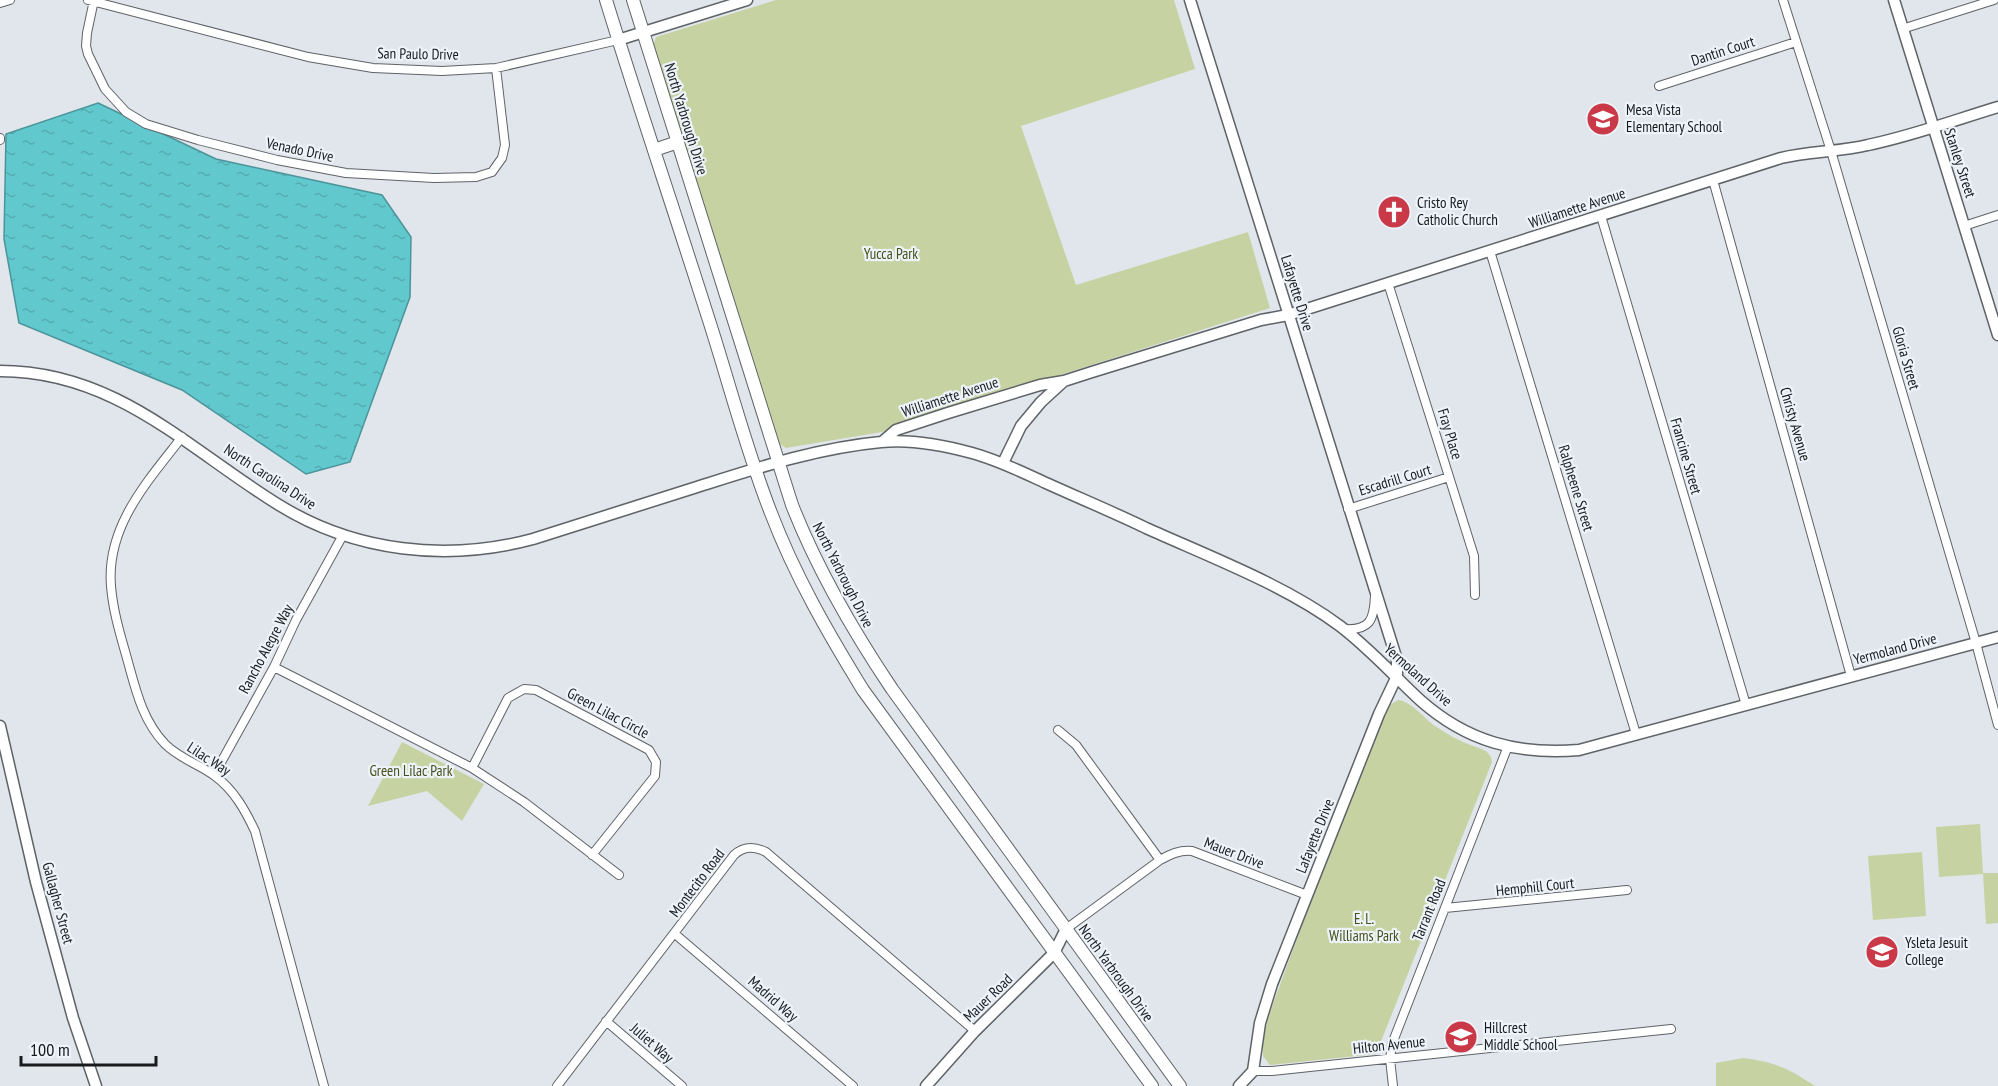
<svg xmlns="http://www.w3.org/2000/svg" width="1998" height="1086" viewBox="0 0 1998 1086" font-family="'PT Sans Narrow',sans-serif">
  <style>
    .park { fill: #c7d2a2 }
    .water { fill: url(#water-ripples); stroke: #4b9499; stroke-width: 1.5 }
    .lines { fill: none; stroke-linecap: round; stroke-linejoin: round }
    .street-casing { stroke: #5e6368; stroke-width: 10 }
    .secondary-casing { stroke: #5e6368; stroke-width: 13 }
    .primary-casing { stroke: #5e6368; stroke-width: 14 }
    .street { stroke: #fff; stroke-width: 8 }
    .secondary { stroke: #fff; stroke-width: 10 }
    .primary { stroke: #fff; stroke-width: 12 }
    .labels { text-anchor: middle; stroke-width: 4.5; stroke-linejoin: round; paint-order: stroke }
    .street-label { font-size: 15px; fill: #181a1c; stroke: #edf3f9 }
    .poi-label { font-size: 15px; fill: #181a1c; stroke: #edf3f9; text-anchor: start }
    .park-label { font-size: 15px; fill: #464f1b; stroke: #edf3f9 }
  </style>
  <defs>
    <pattern id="water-ripples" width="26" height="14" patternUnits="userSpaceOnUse" patternTransform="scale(1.5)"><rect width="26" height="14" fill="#61c8ce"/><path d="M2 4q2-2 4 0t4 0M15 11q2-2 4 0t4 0" fill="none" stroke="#54abb0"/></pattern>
  </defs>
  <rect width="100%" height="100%" fill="#e0e6eb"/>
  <path class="park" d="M776,0H1174L1195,69L1021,126L1076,285L1248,232L1270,308L882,432L786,448L777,442L653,47L656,37Z
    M1398,700C1412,702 1423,717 1435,726C1447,734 1459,741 1473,746C1482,749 1491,751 1492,762L1376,1054L1270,1065L1263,1056V1036L1270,1012L1311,901L1387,707Z
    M402,742L484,784L462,821L427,791L368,806Z
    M1980,824L1983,873H1998V923L1986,924L1983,874L1939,877L1936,827Z
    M1922,852L1926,916L1873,920L1868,856Z
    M1743,1058C1775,1062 1788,1068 1815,1086H1716V1063Z"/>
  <path class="water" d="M98,103L216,159L382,195L411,237L410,297L350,462L306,474L182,390L19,323L4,239L6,134Z"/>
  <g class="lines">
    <g class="street-casing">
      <path id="street" d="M88,0L308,57L373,68L442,71L496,68L618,40
        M94,0L87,33L86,46L88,54L105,89L126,112L146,124L198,140L277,160L346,173L434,178L476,177L492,172L502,158L505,145L496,68
        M1783,0L1831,151L1976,643L1998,725
        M0,3L10,0
        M1902,29L1994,0
        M1659,86L1796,42
        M0,138V140
        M1713,180L1851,676
        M1601,216L1746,705
        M1964,226L1998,215
        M1490,251L1636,734
        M1388,283L1474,556L1475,595
        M182,437C148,481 106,526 111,586C113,612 121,637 128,662C136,691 143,721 165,744C180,759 199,764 215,776C234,790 245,810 255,831L324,1086
        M1348,509L1449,477
        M1343,629C1370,631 1374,620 1375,596
        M274,667L472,768L524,802L619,875
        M1058,730L1076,745L1160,860
        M472,768L508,698L524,689L536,690L649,750L656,762L655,776L592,855
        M214,775L274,667L296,620L343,535
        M1445,908L1627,890
        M1066,929L1160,860C1171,854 1179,850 1192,851L1307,895
        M675,934L853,1086
        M606,1021L682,1086
        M1253,1071H1272L1671,1029
        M557,1086L734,855C744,846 754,846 766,852L975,1031
        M1393,1086L1390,1059L1392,1044L1508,746"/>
    </g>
    <g class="secondary-casing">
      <path id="secondary" d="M1190,0L1397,660V676L1379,714L1272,984L1260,1023L1253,1071L1239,1086
        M1894,0L1998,335
        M618,40L747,0
        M0,371C116,371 188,449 279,505C355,552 447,562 533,539C588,522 642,504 697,487C757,468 817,448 881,442C910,439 943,445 972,453C998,460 1022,472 1046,483C1079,498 1113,512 1146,528C1208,556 1285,585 1340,626C1369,648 1393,675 1420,700C1467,742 1518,755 1579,750L1998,637
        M882,442L896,430L948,413L1040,385L1064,381L1092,372L1261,320L1288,315L1781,158C1810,151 1839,152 1868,145C1912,136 1955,120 1998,107
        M1003,463L1021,426L1041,402L1064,381
        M0,726L36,882L73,1018L96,1086
        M926,1086L975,1031L1054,953L1066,929"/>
    </g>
    <g class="primary-casing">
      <path id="primary" d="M606,0C638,104 673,207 706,311C728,378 745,447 771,513C795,576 828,633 863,690L1152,1086
        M633,0L792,505C818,571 853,631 892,689L1180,1086
        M654,150L678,142"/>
    </g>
    <use href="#street" class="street"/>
    <use href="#secondary" class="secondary"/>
    <use href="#primary" class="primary"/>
  </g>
  <defs>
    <g id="school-disc" transform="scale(1.725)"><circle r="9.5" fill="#c93947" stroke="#edf3f9"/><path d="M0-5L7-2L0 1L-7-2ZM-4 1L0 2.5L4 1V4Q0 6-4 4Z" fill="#fff"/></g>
    <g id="church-disc" transform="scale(1.725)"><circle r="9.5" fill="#c93947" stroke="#edf3f9"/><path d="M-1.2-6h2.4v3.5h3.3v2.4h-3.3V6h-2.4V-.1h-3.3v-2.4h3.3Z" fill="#fff"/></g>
  </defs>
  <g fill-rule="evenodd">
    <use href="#school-disc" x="1603" y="119"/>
    <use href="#church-disc" x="1394" y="212"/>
    <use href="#school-disc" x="1882" y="952"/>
    <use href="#school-disc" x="1461" y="1037"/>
  </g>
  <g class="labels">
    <g class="street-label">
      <text transform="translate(1723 51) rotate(-18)" y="5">Dantin Court</text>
      <text transform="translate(418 54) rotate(1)" y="5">San Paulo Drive</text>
      <text transform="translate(686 119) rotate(73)" y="5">North Yarbrough Drive</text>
      <text transform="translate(300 150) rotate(12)" y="5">Venado Drive</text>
      <text transform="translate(1960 163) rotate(72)" y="5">Stanley Street</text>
      <text transform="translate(1577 208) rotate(-18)" y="5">Williamette Avenue</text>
      <text transform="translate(1297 293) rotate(73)" y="5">Lafayette Drive</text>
      <text transform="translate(1906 358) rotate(74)" y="5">Gloria Street</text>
      <text transform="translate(950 397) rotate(-18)" y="5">Williamette Avenue</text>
      <text transform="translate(1795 424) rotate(74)" y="5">Christy Avenue</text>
      <text transform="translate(1450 434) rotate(73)" y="5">Fray Place</text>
      <text transform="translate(1686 456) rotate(74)" y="5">Francine Street</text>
      <text transform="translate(270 477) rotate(33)" y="5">North Carolina Drive</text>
      <text transform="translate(1395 480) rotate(-17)" y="5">Escadrill Court</text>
      <text transform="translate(1576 488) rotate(73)" y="5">Ralpheene Street</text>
      <text transform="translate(843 575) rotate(63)" y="5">North Yarbrough Drive</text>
      <text transform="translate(266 649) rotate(-62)" y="5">Rancho Alegre Way</text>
      <text transform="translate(1895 649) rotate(-15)" y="5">Yermoland Drive</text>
      <text transform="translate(1418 675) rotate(42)" y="5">Yermoland Drive</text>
      <text transform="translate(608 713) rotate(28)" y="5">Green Lilac Circle</text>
      <text transform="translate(209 759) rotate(33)" y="5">Lilac Way</text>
      <text transform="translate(1315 836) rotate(-68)" y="5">Lafayette Drive</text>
      <text transform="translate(1234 853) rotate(21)" y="5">Mauer Drive</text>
      <text transform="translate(697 883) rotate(-53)" y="5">Montecito Road</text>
      <text transform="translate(1535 887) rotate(-6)" y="5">Hemphill Court</text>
      <text transform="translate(58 903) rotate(75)" y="5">Gallagher Street</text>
      <text transform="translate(1429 910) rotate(-68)" y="5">Tarrant Road</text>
      <text transform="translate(1116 973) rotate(54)" y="5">North Yarbrough Drive</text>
      <text transform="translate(988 998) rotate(-44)" y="5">Mauer Road</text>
      <text transform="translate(773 999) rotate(41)" y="5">Madrid Way</text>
      <text transform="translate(652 1043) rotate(41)" y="5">Juliet Way</text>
      <text transform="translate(1389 1045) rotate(-6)" y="5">Hilton Avenue</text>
    </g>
    <g class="poi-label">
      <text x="1626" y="115">Mesa Vista<tspan x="1626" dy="17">Elementary School</tspan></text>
      <text x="1417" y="208">Cristo Rey<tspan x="1417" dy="17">Catholic Church</tspan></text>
      <text x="1905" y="948">Ysleta Jesuit<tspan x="1905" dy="17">College</tspan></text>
      <text x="1484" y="1033">Hillcrest<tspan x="1484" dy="17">Middle School</tspan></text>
    </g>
    <g class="park-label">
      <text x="891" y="259">Yucca Park</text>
      <text x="411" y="776">Green Lilac Park</text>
      <text x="1364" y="924">E. L.<tspan x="1364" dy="17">Williams Park</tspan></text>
    </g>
  </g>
  <path d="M21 1056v9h135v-9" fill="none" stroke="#181a1c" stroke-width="3"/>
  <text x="30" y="1056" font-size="18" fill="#181a1c" stroke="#edf3f9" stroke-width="4.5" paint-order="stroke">100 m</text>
</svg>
